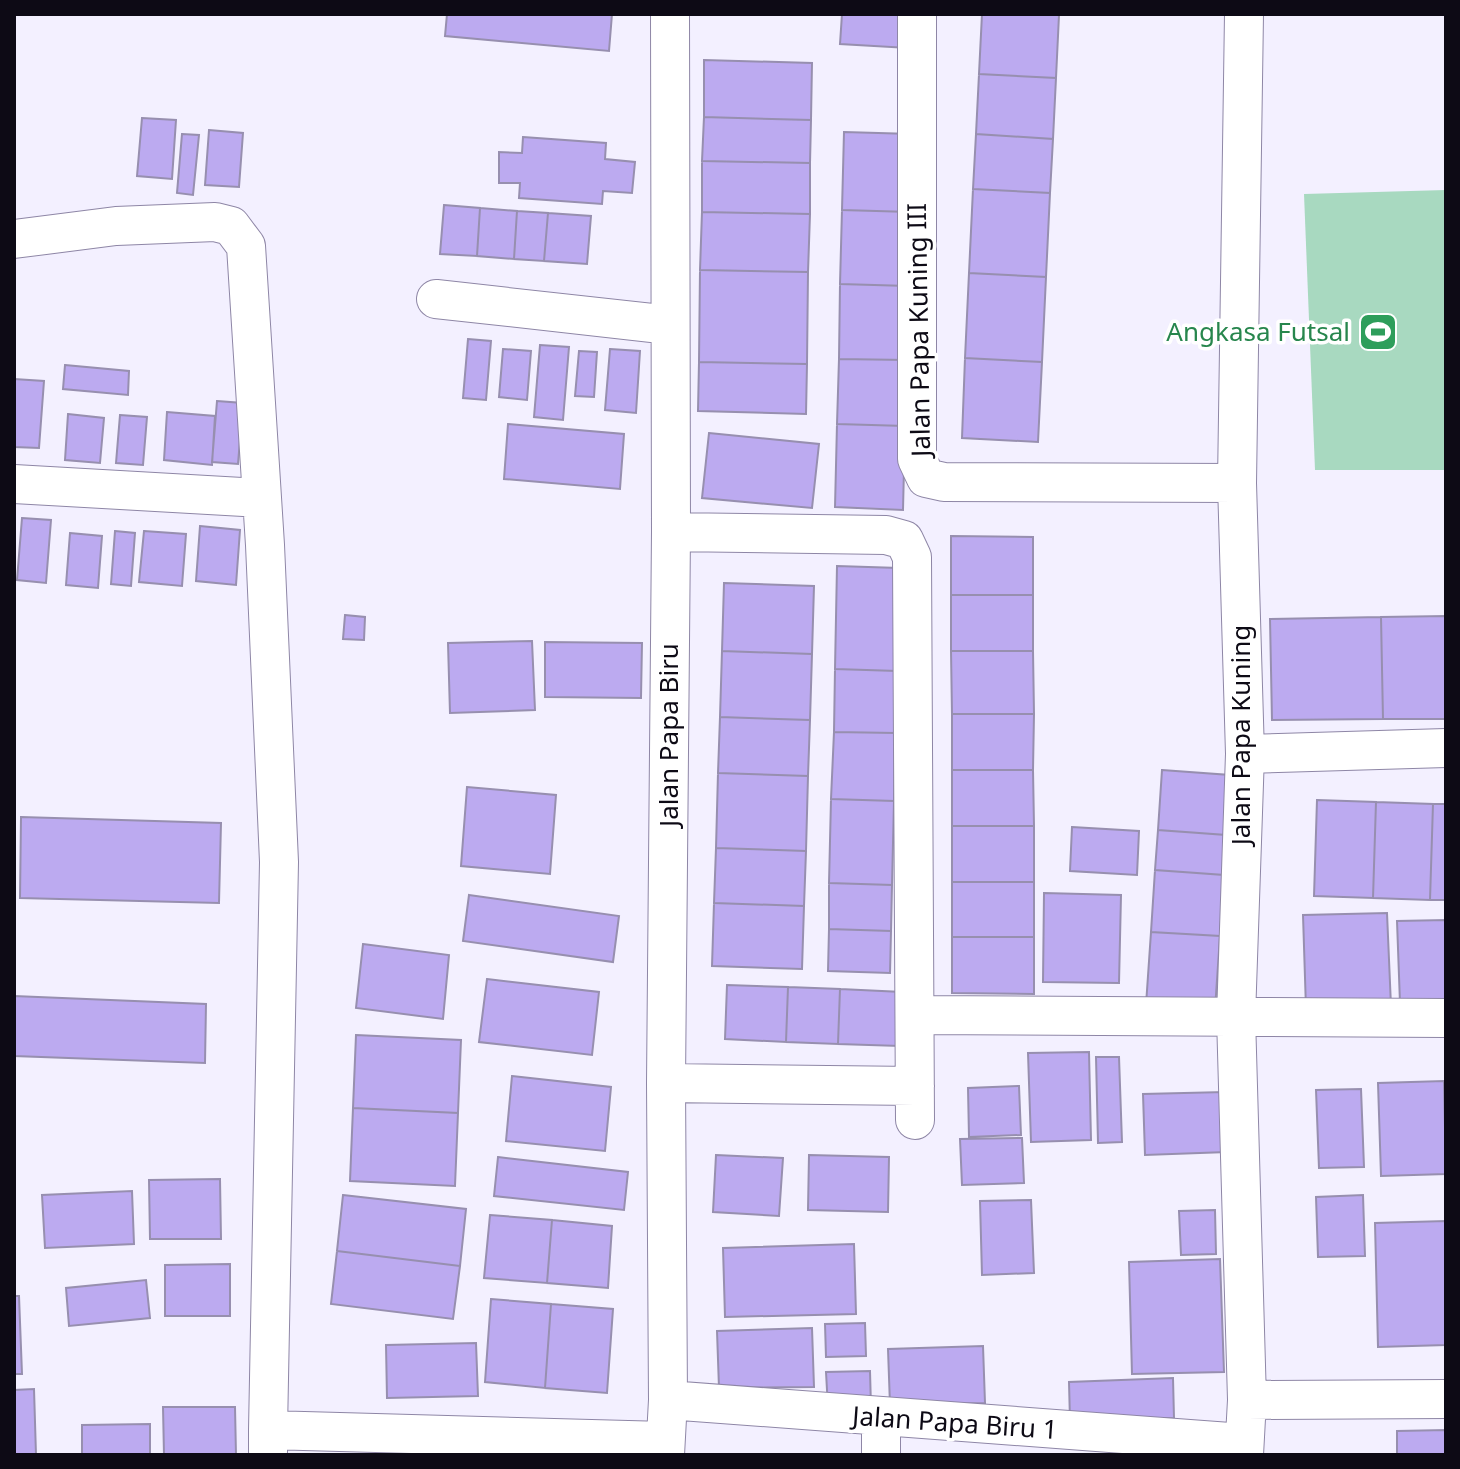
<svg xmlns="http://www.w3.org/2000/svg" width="1460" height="1469" viewBox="0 0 1460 1469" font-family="'Noto Sans',sans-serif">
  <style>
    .green { fill: #a8d9c0 }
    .building { fill: #bcaaf0; stroke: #978faf; stroke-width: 2 }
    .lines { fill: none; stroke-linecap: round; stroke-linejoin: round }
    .street-casing { stroke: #8e86a6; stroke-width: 40 }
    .street { stroke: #fff; stroke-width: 38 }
    .labels { text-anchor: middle; stroke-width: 7; stroke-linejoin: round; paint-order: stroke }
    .street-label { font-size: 26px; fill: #0d0a15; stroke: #fff }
    .leisure-label { font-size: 26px; fill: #27864d; stroke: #fff; text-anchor: end }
  </style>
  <rect width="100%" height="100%" fill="#f3f0ff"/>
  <path class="green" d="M1446,190V470H1315L1304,194Z"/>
  <path class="building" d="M447,14H612L609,51L445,36Z
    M842,14H910L908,48L840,44Z
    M982,14L1059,15L1056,78L979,74Z
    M704,60L812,63L811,120L704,117Z
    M979,74L1056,78L1053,139L976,134Z
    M704,117L811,120L810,163L702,161Z
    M142,118L176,120L172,179L137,176Z
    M209,130L243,133L239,187L205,185Z
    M844,132L912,134L910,212L842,210Z
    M182,134L199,135L193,195L177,193Z
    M976,134L1053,139L1050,193L973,189Z
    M523,137L606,143L605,159L635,162L632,193L603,191L602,204L519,198L520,183H499V152L522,153Z
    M702,161L810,163V214L702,212Z
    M973,189L1050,193L1046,277L969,273Z
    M444,205L480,208L477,256L440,254Z
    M480,208L517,211L514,259L477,256Z
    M842,210L910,212L908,286L840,284Z
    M517,211L548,213L544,261L514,259Z
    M702,212L810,214L808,272L700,270Z
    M548,213L591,216L587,264L544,261Z
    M700,270L808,272L807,364L699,362Z
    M969,273L1046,277L1042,362L965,358Z
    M840,284L908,286L906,360L839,359Z
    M468,339L491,341L486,400L463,398Z
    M540,345L569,347L563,420L534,417Z
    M503,349L531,351L527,400L499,397Z
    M610,349L640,351L636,413L605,410Z
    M579,351L597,352L594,397L575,396Z
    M965,358L1042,362L1038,442L962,438Z
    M839,359L906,360L905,426L837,424Z
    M699,362L807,364L806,414L698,411Z
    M65,365L129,371L128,395L63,389Z
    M14,379L44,381L39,448L14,447Z
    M217,401L243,403L238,464L212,462Z
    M167,412L215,416L212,465L164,460Z
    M68,414L104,418L100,463L65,460Z
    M120,415L147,417L143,465L116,463Z
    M508,424L624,434L620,489L504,479Z
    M837,424L905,426L903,510L835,507Z
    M709,433L819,444L812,508L702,498Z
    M22,518L51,520L46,583L17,580Z
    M200,526L240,530L236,585L196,581Z
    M115,531L135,533L131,586L111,584Z
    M144,531L186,534L182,586L139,582Z
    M70,533L102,536L98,588L66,585Z
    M951,536L1033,537V595H951Z
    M837,566L899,568L897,671L835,669Z
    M724,583L814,586L812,654L722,651Z
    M951,595H1033V651H951Z
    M345,615L365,617L364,640L343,639Z
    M1446,616V719H1383L1381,617Z
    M1381,617L1383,719L1272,720L1270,619Z
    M532,641L535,710L450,713L448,643Z
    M545,642L642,643L641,698L545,697Z
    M722,651L812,654L810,720L720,717Z
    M951,651H1033L1034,714H952Z
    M835,669L897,671L895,733L834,732Z
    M952,714H1034L1033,770H952Z
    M720,717L810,720L808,776L718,773Z
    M834,732L895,733L894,801L831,799Z
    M952,770H1033L1034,826H952Z
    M1162,770L1230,775L1226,835L1158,830Z
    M718,773L808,776L806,851L716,848Z
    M467,787L556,795L550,874L461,866Z
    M831,799L894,801L892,885L829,883Z
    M1317,800L1376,802L1373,898L1314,896Z
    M1376,802L1433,804L1430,900L1373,898Z
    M1433,804H1446V900H1430Z
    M21,817L221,823L219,903L20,898Z
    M952,826H1034V882H952Z
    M1072,827L1139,831L1137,875L1070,871Z
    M1158,830L1226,835L1224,875L1155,870Z
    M716,848L806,851L804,906L714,903Z
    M1155,870L1224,875L1220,936L1151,932Z
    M952,882H1034V937H952Z
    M829,883L892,885L891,931L829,929Z
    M1044,893L1121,895L1119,983L1043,982Z
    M469,895L619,916L613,962L463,941Z
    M714,903L804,906L802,969L712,966Z
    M1387,913L1391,1006L1306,1009L1303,915Z
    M1446,920V1002L1400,1003L1397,921Z
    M829,929L891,931L890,973L828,971Z
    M1151,932L1220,936L1215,1009L1146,1005Z
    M952,937H1034V994L952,993Z
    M363,944L449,955L443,1019L356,1008Z
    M487,979L599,992L592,1055L479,1042Z
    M727,985L788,987L786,1042L725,1039Z
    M788,987L840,989L838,1044L786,1042Z
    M840,989L902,992L900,1046L838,1044Z
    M14,996L206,1004L205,1063L14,1056Z
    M356,1035L461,1040L458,1113L353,1108Z
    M1089,1052L1091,1140L1031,1142L1028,1053Z
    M1096,1057H1119L1122,1142L1098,1143Z
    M512,1076L611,1087L605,1151L506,1141Z
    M1444,1081L1446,1174L1381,1176L1378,1083Z
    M1019,1086L1021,1135L969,1137L968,1088Z
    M1361,1089L1364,1167L1319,1168L1316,1090Z
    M1225,1092L1227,1152L1145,1155L1143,1094Z
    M353,1108L458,1113L455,1186L350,1181Z
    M1022,1138L1024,1183L962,1185L960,1139Z
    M716,1155L783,1158L779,1216L713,1212Z
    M809,1155L889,1157L888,1212L808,1210Z
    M498,1157L628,1172L624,1210L494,1196Z
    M220,1179L221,1239H150L149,1180Z
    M132,1191L134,1244L45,1248L42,1195Z
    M343,1195L466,1209L460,1266L337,1251Z
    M1363,1195L1365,1256L1318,1257L1316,1197Z
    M1031,1200L1034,1273L982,1275L980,1201Z
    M1215,1210L1216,1254L1181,1255L1179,1211Z
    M490,1215L552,1220L547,1283L484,1278Z
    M552,1220L612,1226L608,1288L547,1283Z
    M1446,1221V1345L1378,1347L1375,1223Z
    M854,1244L856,1314L725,1317L723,1248Z
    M337,1251L460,1266L453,1319L331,1304Z
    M1220,1259L1224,1372L1132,1374L1129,1262Z
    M230,1264V1316H165V1265Z
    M146,1280L150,1318L69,1326L66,1288Z
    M14,1296H19L22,1374H14Z
    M491,1299L551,1304L545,1388L485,1382Z
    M551,1304L613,1309L607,1393L545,1388Z
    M865,1323L866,1356L826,1357L825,1324Z
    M812,1328L814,1387L719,1388L717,1331Z
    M476,1343L478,1396L387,1398L386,1345Z
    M983,1346L985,1403L890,1405L888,1349Z
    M870,1371L871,1407L828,1408L826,1372Z
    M1173,1378L1174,1418L1070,1421L1069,1382Z
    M34,1389L36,1455H14V1390Z
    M163,1407H235L236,1455H164Z
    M150,1424V1455H82V1425Z
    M1446,1430V1455H1397V1431Z"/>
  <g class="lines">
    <g class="street-casing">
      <path id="street" d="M917,14V459L926,478L944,482L1237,483
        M14,239L116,226L215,222L231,226L246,246L265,545L279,862L268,1430
        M436,299L670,325
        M14,484L262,498
        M671,532L886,535L904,540L912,557L915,1120
        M1245,754L1446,748
        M915,1015L1446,1018
        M666,1083L915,1086
        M668,1400L1243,1443
        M1247,1400L1446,1399
        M268,1452V1430L665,1441
        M665,1455L668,1400L666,1083L671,532L670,14
        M881,1455V1418
        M1244,1455L1247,1400L1236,1017L1245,754L1237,483L1244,14"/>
    </g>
    <use href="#street" class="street"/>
  </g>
  <defs>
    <g id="stadium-square" transform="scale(2)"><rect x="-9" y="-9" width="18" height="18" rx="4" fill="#2e9e5b" stroke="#fff"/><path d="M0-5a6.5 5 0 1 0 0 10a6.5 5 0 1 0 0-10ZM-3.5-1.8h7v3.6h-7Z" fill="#fff"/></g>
  </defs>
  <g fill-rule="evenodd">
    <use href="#stadium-square" x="1378" y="332"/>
  </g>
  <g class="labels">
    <g class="street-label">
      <text transform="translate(919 330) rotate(-91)" y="9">Jalan Papa Kuning III</text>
      <text transform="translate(669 735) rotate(-90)" y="9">Jalan Papa Biru</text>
      <text transform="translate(1241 735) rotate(-90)" y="9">Jalan Papa Kuning</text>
      <text transform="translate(955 1423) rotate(4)" y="9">Jalan Papa Biru 1</text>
    </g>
    <g class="leisure-label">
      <text x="1350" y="341">Angkasa Futsal</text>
    </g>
  </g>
  <rect width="1460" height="1469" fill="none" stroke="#0d0a15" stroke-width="32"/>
</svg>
